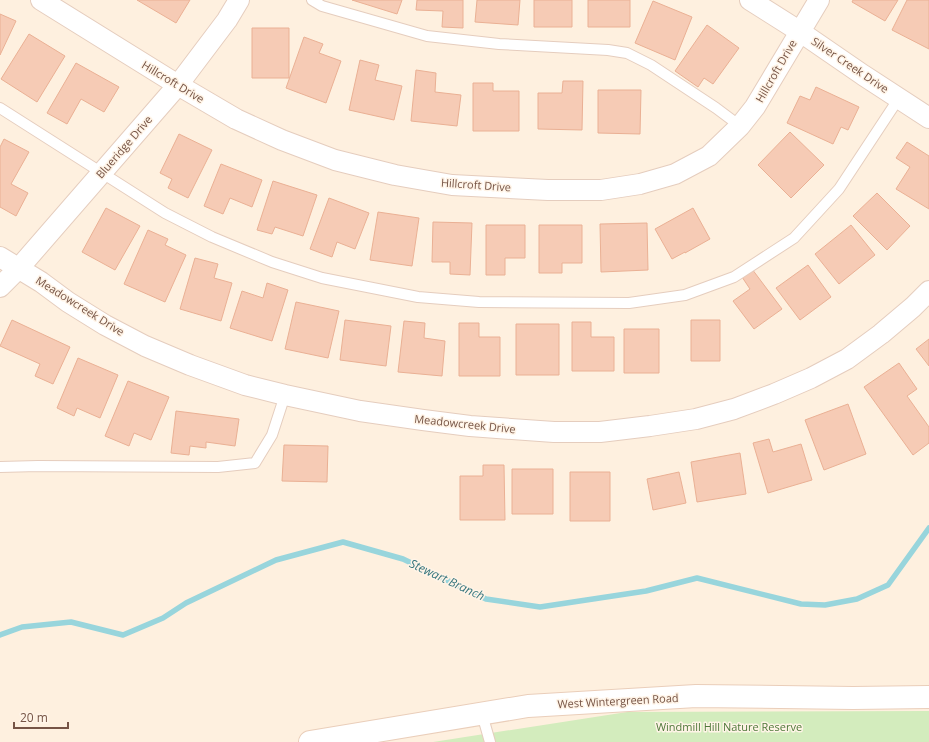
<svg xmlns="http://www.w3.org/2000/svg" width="929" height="742" viewBox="0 0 929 742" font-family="'Open Sans',sans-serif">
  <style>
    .green { fill: #d3ecbd }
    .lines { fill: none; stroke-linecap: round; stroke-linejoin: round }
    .stream { stroke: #98d5dc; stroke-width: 5.5 }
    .building { fill: #f6cbb5; stroke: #eab094 }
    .lane-casing { stroke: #e5cdbe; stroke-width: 12 }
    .street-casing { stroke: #e5cdbe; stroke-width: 22 }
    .secondary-casing { stroke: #eaceba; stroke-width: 24 }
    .lane { stroke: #fff; stroke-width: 10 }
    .street { stroke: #fff; stroke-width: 20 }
    .secondary { stroke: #fff; stroke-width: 22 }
    .labels { text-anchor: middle; stroke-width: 3; stroke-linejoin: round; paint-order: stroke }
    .street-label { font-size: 11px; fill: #765445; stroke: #fff4e7 }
    .park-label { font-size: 11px; fill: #4f783a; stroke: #fff4e7 }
    .water-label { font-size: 12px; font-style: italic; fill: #37767e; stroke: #fff4e7 }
  </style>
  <rect width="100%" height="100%" fill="#fef0df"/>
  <path class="green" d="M929,711V742H433L627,712Z"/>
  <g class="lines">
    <path class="stream" d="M0,635L22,627L71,622L123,635L163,618L186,603L276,560L343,542L403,559L486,599L540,607L646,591L697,578L801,604L825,605L857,599L888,585L929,528"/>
  </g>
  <path class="building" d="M137,0H190L176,23Z
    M352,0H402L397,14Z
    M417,0H463V28L442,27L443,11L416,10Z
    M477,0H520L518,25L475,22Z
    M534,0H572V27H534Z
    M588,0H630V27H588Z
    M853,0H898L885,21L852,2Z
    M907,0H929V49L892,30Z
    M653,1L692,17L675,60L635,43Z
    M0,14L16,21L0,55Z
    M707,25L739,48L713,84L704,78L698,87L675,71Z
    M252,28H289V78H252Z
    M29,34L65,56L37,102L1,79Z
    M304,37L323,44L319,53L341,61L326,103L286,88Z
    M360,60L379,65L375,80L402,86L394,120L349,110Z
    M76,63L119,87L104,112L81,99L67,124L47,113Z
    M416,70L436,73L435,92L461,95L457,126L411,121Z
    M563,81H583L582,130L538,129V93H562Z
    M473,83H493V91H519V131H473Z
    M816,87L859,107L848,130L841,127L833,144L787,123L800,96L810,100Z
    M598,90H641L640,134L598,133Z
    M790,132L824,165L791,198L758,165Z
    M179,134L212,150L188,198L168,188L172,179L160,173Z
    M4,139L29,152L11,184L28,193L16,216L0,207V147Z
    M907,142L929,156V209L896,189L910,167L896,158Z
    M221,164L262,180L252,207L230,198L223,214L204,206Z
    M273,181L317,195L303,236L275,227L272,234L257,230Z
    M877,193L910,226L887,250L853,216Z
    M329,198L369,213L355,249L337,242L332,257L310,249Z
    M106,208L140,226L115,270L82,252Z
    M693,208L710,239L685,253V252L672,259L655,229Z
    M378,212L419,218L412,266L370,260Z
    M433,222L472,223L470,275L450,274V262H432Z
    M647,223L648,270L601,272L600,224Z
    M486,225H525V258H505V275H486Z
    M539,225H582V263H562V273H539Z
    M851,225L875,255L839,284L815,254Z
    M148,230L168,239L165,245L186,255L165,302L124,284Z
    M195,258L218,264L214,278L232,283L221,321L180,309Z
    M808,265L831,297L800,320L776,288Z
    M752,269L782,309L754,329L733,301L750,289L742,277Z
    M267,283L288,290L272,341L230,328L242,291L263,298Z
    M296,302L339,311L328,358L285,349Z
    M12,320L70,347L53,384L35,376L40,364L0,346Z
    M345,320L391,326L386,366L340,360Z
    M691,320H720V361H691Z
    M404,321L425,323L424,338L445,341L442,376L398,372Z
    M572,322H591V337H614V371H572Z
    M459,323H479V337H500V376H459Z
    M516,324H559V375H516Z
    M624,329H659V373H624Z
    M929,339V366L916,349Z
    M78,358L118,375L100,418L77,408L74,416L57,408Z
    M899,363L917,389L907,396L929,427V443L913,455L864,387Z
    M128,381L169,397L151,440L134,433L129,446L105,436Z
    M848,404L866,454L824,470L805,420Z
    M176,411L239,419L235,446L206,442V448L190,446L189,455L171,453Z
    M769,439L773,452L801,444L812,480L768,493L753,443Z
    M284,445L328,446L327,482L282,481Z
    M740,453L746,494L697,502L691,462Z
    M483,465H504L505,520H460V476H483Z
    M512,469H553V514H512Z
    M570,472H610V521H570Z
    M679,472L686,503L653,510L647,479Z"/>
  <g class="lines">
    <g class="lane-casing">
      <path id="lane" d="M312,0L322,6L427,36L499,44L608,50L627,53L651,65L716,108L740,126
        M0,108L165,213L212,237L272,262L322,278L418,297L479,302L629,303L685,295L734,277L794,238L839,189L899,98
        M0,467L38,466L218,467L255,463L272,435L285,395
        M482,714L490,742"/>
    </g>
    <g class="street-casing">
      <path id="street" d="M41,0L178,85L236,119L282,140L335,160L395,175L452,185L548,190H601L640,184L675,174L709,156L740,126L755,107L819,0
        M750,0L799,31L863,75L929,118
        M0,257L41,282L68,302L105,325L145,346L190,365L245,385L285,395L360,411L423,420L470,426L554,432H600L650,426L696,419L734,409L774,394L811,378L847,359L881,334L913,307L929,291
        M0,287L19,268L178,85L227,20L239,0"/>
    </g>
    <g class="secondary-casing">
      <path id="secondary" d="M310,742L528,706L696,696L853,698L929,697"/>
    </g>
    <use href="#lane" class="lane"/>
    <use href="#street" class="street"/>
    <use href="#secondary" class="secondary"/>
  </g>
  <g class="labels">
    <g class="street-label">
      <text transform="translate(850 65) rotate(34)" y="4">Silver Creek Drive</text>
      <text transform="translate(776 71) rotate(-60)" y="4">Hillcroft Drive</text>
      <text transform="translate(173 82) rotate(31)" y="4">Hillcroft Drive</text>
      <text transform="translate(124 147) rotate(-49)" y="4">Blueridge Drive</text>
      <text transform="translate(476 185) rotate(4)" y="4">Hillcroft Drive</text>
      <text transform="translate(80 306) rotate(32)" y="4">Meadowcreek Drive</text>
      <text transform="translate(465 424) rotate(6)" y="4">Meadowcreek Drive</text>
      <text transform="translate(618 701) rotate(-3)" y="4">West Wintergreen Road</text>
    </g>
    <g class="park-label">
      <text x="729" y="731">Windmill Hill Nature Reserve</text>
    </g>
    <g class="water-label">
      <text transform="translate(447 580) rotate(25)" y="4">Stewart Branch</text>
    </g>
  </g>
  <path d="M14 722v6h54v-6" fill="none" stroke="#765445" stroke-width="2"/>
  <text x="20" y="722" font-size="12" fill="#765445" stroke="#fff4e7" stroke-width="3" paint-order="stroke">20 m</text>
</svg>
